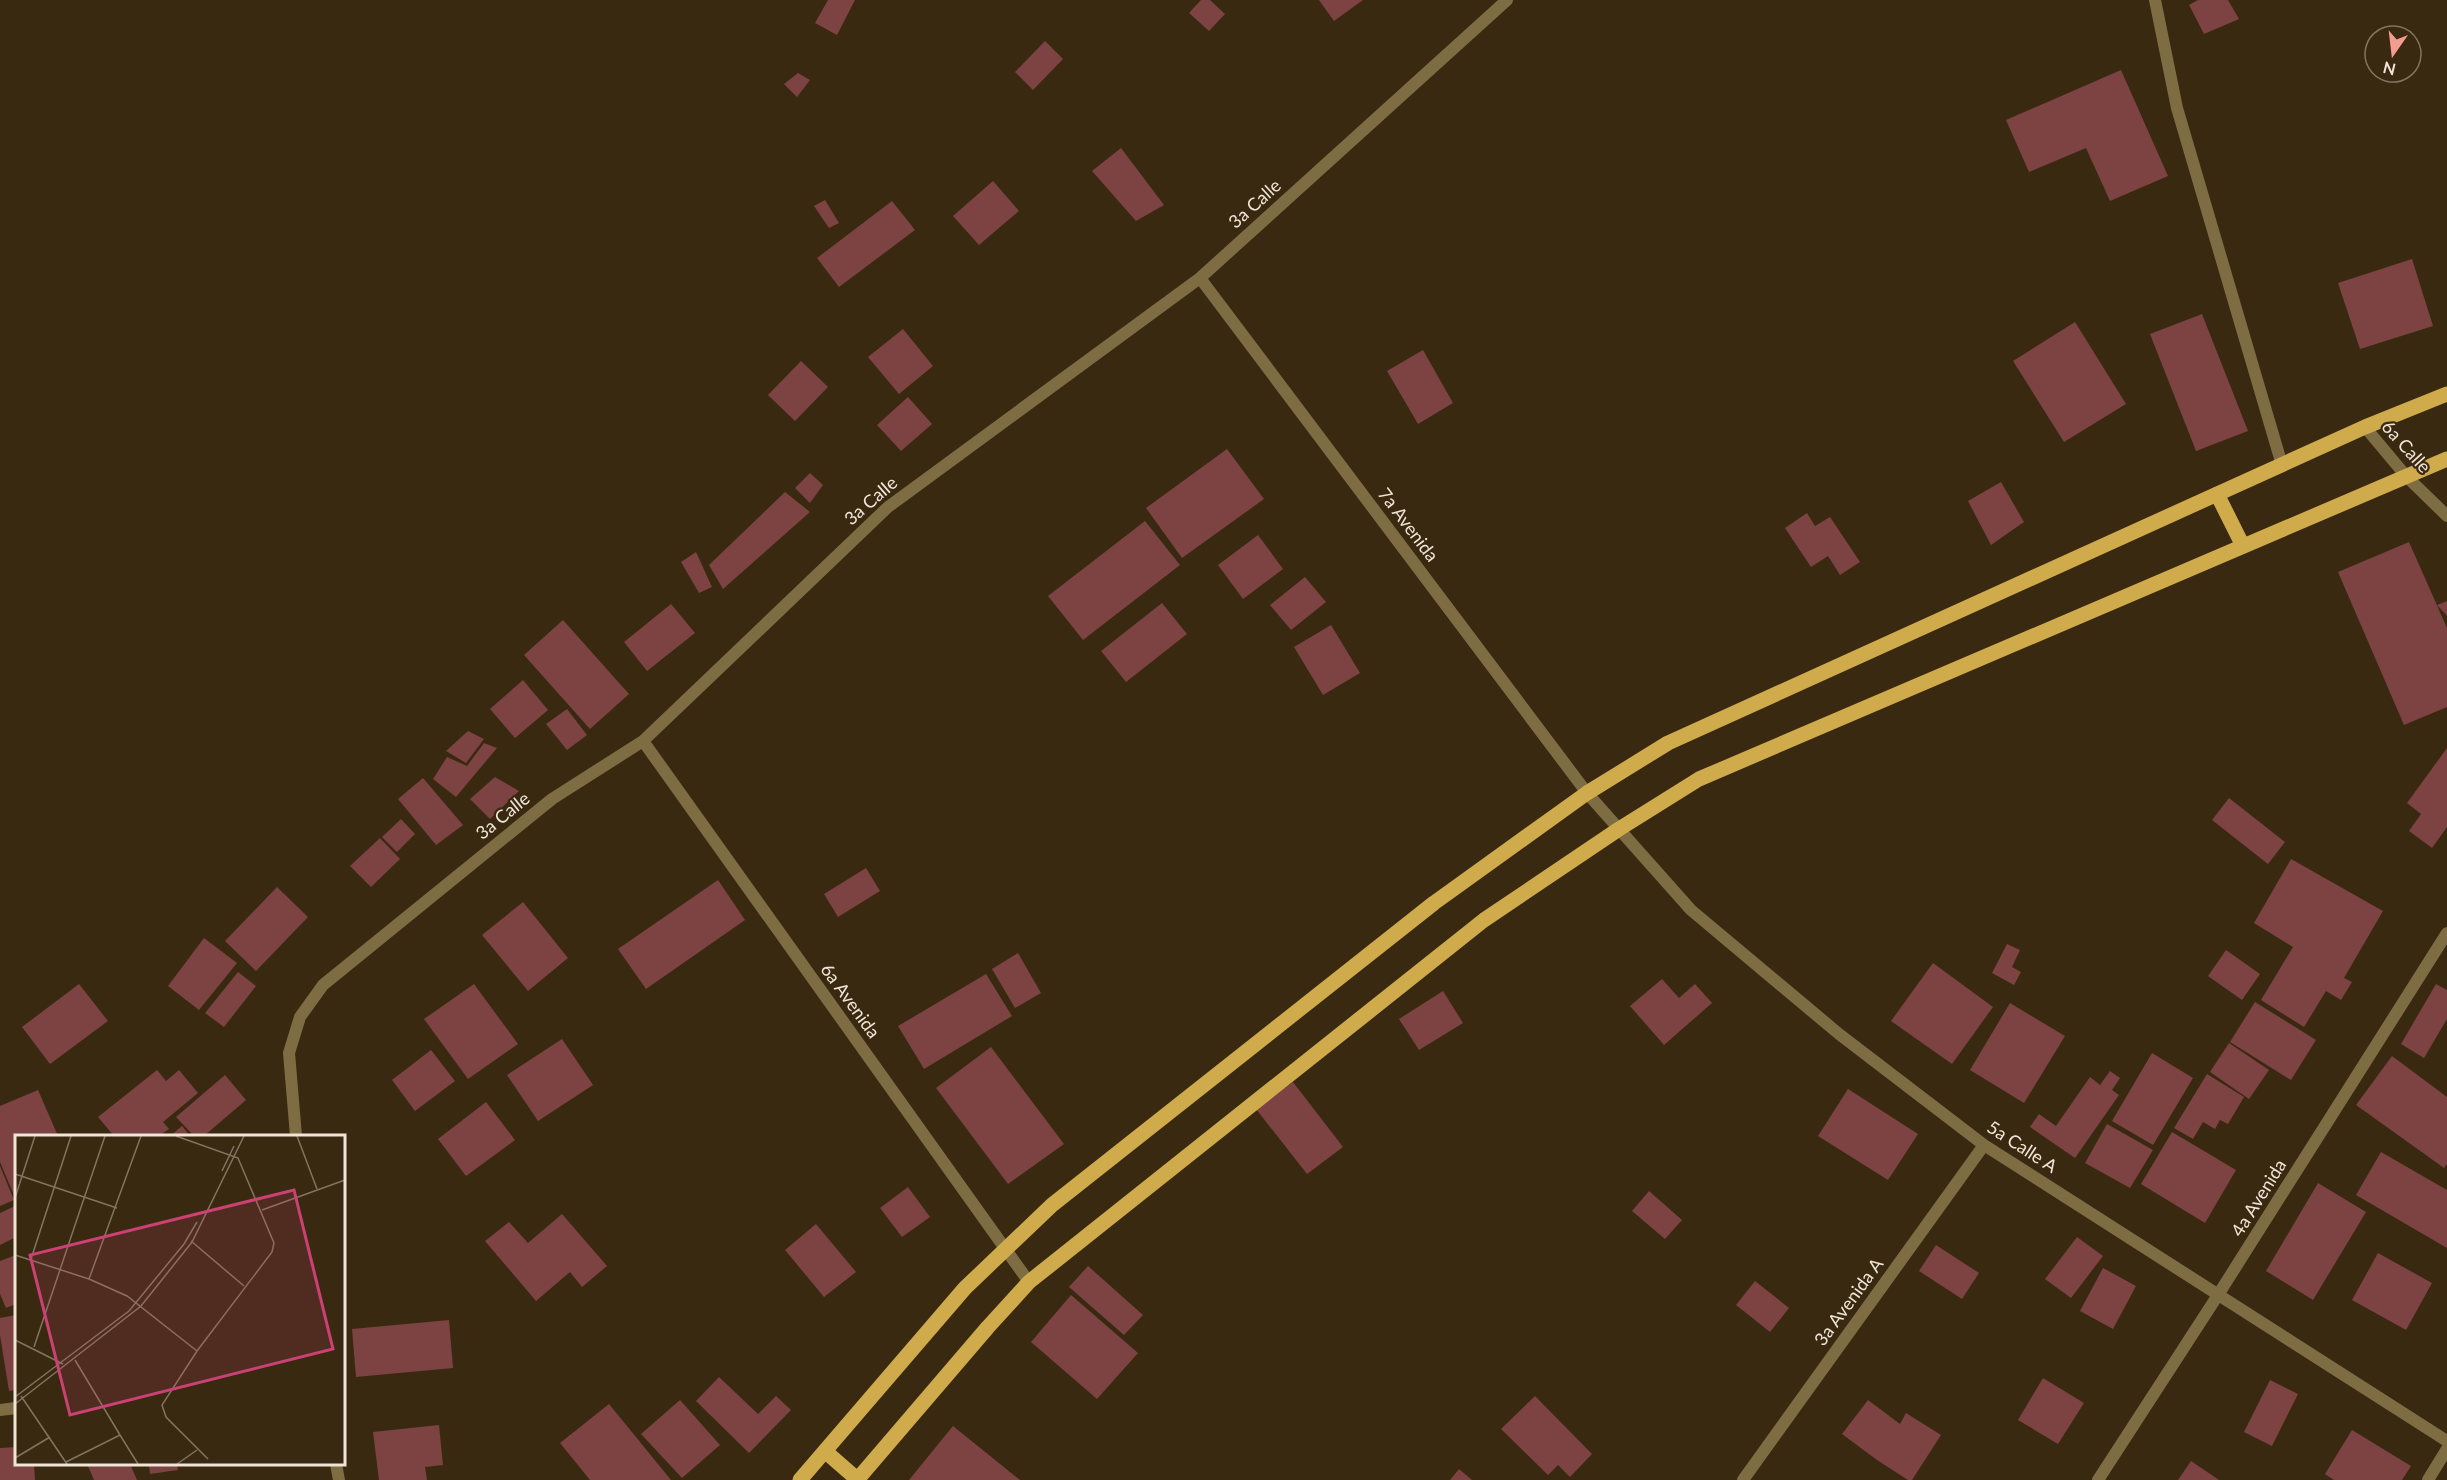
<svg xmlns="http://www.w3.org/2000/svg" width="2447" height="1480" viewBox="0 0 2447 1480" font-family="Lato,sans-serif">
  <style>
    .building { fill: #7d4242 }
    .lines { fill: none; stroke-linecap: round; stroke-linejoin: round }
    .street { stroke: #7e6d42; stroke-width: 12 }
    .primary { stroke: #d0ab4c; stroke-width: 15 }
    .labels { text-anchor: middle; stroke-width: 4.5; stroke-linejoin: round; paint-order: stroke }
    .street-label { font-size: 18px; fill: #f0e5d7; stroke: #3a2911 }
    .inset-road { fill: none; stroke: #837460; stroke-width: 1.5 }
    .view { fill: #cb4174; fill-opacity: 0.15; stroke: #cb4174; stroke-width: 3 }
    .inset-edge { fill: none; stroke: #f0e5d7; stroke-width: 3 }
  </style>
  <rect width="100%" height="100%" fill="#3a2911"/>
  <path class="building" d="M828,0H855L837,35L815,23Z
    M1201,0H1210L1225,14L1209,31L1189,13Z
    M1319,0H1363L1334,21Z
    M2198,0H2228L2239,19L2204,34L2189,5Z
    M1045,41L1063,59L1033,90L1015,72Z
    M2121,70L2168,176L2110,201L2086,148L2029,172L2006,120Z
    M798,73L810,80L797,97L784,84Z
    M1121,148L1164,205L1136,221L1092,171Z
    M993,181L1019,211L979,245L953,216Z
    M825,200L839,223L829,228L814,206Z
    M892,201L915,230L839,287L817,258Z
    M2412,259L2433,326L2360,349L2338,283Z
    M2202,314L2248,431L2196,451L2150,334Z
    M2075,322L2126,404L2064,442L2013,361Z
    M903,329L933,366L899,394L868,357Z
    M1423,350L1453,403L1418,424L1387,371Z
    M801,361L828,387L795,421L768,395Z
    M908,397L932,424L901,451L877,425Z
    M1227,449L1264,499L1182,558L1146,508Z
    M810,473L823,485L810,503L795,488Z
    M2001,482L2024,522L1991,545L1968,501Z
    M785,492L810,512L723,589L709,565Z
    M1807,513L1815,526L1830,517L1860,562L1840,575L1828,556L1811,567L1785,528Z
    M1145,521L1180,565L1083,640L1048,596Z
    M1258,535L1283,569L1243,599L1218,565Z
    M2409,542L2447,628V707L2404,725L2338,572Z
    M696,552L712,587L699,593L681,562Z
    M1305,577L1326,602L1291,630L1270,605Z
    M2447,601V616L2437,605Z
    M1162,603L1187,634L1126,682L1101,651Z
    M671,604L695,633L647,671L624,642Z
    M563,620L629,694L590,729L524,655Z
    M1331,625L1360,673L1323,695L1294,647Z
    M523,680L548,710L515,738L490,709Z
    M567,709L587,735L567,750L546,724Z
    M468,731L484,739L466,763L446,751Z
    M484,743L497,748L456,797L433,779L447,757L467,766Z
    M2447,748V827L2432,848L2409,831L2421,814L2407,803Z
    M495,777L519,791L490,819L470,799Z
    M423,778L463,825L436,845L398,799Z
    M2229,798L2285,842L2268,864L2212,820Z
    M401,819L415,834L397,852L382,837Z
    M380,838L400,859L371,887L350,866Z
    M2291,859L2383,911L2344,978L2352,982L2341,1000L2326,991L2304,1027L2261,1000L2293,947L2254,923Z
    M866,868L880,891L838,917L824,894Z
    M718,880L745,920L646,989L618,949Z
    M277,887L308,917L256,971L225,941Z
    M523,902L568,958L528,991L482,935Z
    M204,938L237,963L199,1010L168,986Z
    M2007,944L2020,950L2012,967L2021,972L2014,985L1992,973Z
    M2226,950L2260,974L2242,1000L2208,976Z
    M1018,953L1041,993L1015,1008L992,969Z
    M1933,963L1993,1007L1952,1064L1891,1021Z
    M238,972L256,986L224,1027L205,1013Z
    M986,974L1012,1016L924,1069L898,1026Z
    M1662,979L1679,998L1695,984L1712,1003L1664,1045L1630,1006Z
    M79,984L108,1021L50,1064L22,1027Z
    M474,984L518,1044L468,1079L424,1019Z
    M2436,984L2447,990V1019L2424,1058L2401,1044Z
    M1443,991L1463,1023L1419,1050L1399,1019Z
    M2255,1002L2316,1040L2291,1080L2230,1042Z
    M2010,1003L2065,1036L2024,1103L1970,1070Z
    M562,1039L593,1085L538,1121L507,1075Z
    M2229,1043L2269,1070L2249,1099L2210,1072Z
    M991,1047L1064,1144L1008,1184L936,1088Z
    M431,1050L455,1081L415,1111L392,1080Z
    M2152,1053L2193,1078L2153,1145L2112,1121Z
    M2392,1056L2447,1097V1164L2444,1168L2356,1105Z
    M157,1070L166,1081L179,1070L198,1093L163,1122L169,1129L159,1136H114L98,1117Z
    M2110,1071L2120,1078L2112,1090L2119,1095L2075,1158L2030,1127L2039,1114L2056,1126L2090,1077L2100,1085Z
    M2207,1074L2244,1097L2228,1124L2220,1120L2215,1129L2203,1122L2193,1139L2174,1128Z
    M225,1075L246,1100L204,1136H194L176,1117Z
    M1293,1082L1343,1147L1307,1174L1256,1109Z
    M1848,1089L1918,1134L1888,1180L1818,1136Z
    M38,1090L58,1136H16V1200L0,1162V1106Z
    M486,1102L515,1140L466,1176L438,1139Z
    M2107,1124L2153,1150L2130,1188L2085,1163Z
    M182,1126L190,1136H170Z
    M2172,1132L2236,1170L2205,1223L2141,1184Z
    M2381,1152L2447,1190V1248L2356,1195Z
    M0,1166L14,1200L0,1206Z
    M2318,1183L2366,1212L2313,1300L2266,1271Z
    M908,1187L930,1217L902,1237L880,1208Z
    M1649,1191L1682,1220L1665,1239L1632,1211Z
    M15,1206L16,1237L0,1245V1213Z
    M562,1214L607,1266L582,1287L570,1272L536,1301L485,1241L509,1222L528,1243Z
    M816,1224L856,1272L824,1297L785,1250Z
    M2077,1237L2103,1256L2071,1298L2045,1279Z
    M1936,1245L1979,1273L1962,1299L1919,1271Z
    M2378,1253L2432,1283L2406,1330L2352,1300Z
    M16,1255V1304L6,1308L0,1294V1261Z
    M1088,1266L1143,1315L1124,1335L1069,1287Z
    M2103,1268L2136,1286L2113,1329L2080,1311Z
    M1755,1281L1789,1308L1770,1332L1736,1305Z
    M1071,1295L1138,1353L1097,1399L1031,1342Z
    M16,1315V1390L9,1391L0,1335V1318Z
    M449,1320L453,1368L356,1377L352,1329Z
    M719,1377L758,1414L776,1396L791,1410L749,1453L696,1401Z
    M2043,1378L2084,1403L2058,1444L2018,1420Z
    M2270,1380L2298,1394L2272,1446L2244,1432Z
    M1535,1396L1592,1454L1570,1477L1558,1465L1548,1475L1501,1429Z
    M680,1400L720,1445L682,1478L641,1434Z
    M1868,1400L1900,1424L1906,1413L1941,1435L1912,1480H1908L1877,1460L1842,1434Z
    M609,1404L671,1480H590L560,1443Z
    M439,1425L443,1465L425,1467L427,1480H379L373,1432Z
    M953,1426L1020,1480H909Z
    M2352,1430L2411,1466L2402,1480H2334L2325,1474Z
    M16,1447V1464H34L35,1480H0V1448Z
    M2191,1461L2219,1480H2178Z
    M87,1464H130L137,1480H94Z
    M149,1464H177L178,1470L150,1474Z
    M1459,1469L1472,1480H1450Z"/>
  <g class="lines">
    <path class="street" d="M2155,0L2177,108L2282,465
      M1200,278L1587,793L1691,910L1839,1034L1984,1145L2447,1441
      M2365,427L2406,476L2447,516
      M643,741L1029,1282
      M296,1136L289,1053L300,1017L323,985L552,799L643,741L888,507L1200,278L1507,0
      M0,1410L16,1408
      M336,1464L339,1480
      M1743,1480L1984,1145
      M2098,1480L2218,1295L2447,933
      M2428,1480L2447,1449"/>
    <path class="primary" d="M2217,494L2243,546
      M826,1452L858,1480
      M800,1480L965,1288L1052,1205L1434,903L1587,793L1668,743L2365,427L2447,394
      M857,1480L988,1327L1029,1282L1484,920L1619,829L1699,779L2447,459"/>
  </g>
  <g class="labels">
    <g class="street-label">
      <text transform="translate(1255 204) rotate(-42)" y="6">3a Calle</text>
      <text transform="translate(2406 447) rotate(48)" y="6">6a Calle</text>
      <text transform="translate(871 501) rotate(-41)" y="6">3a Calle</text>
      <text transform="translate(1408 525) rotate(53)" y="6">7a Avenida</text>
      <text transform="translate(503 816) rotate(-39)" y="6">3a Calle</text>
      <text transform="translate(850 1001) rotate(54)" y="6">6a Avenida</text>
      <text transform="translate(2022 1147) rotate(33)" y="6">5a Calle A</text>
      <text transform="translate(2259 1198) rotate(-58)" y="6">4a Avenida</text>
      <text transform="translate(1849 1302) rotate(-54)" y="6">3a Avenida A</text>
    </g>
  </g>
  <g transform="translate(15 1135)">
    <rect width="330" height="330" fill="#3a2911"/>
    <path class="inset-road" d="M161,1L223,23L259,108L257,117L182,216L147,270L151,282L193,324M282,1L302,54M207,36L219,11M0,39L102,73M0,63L20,1M247,75L330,45M176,106L229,151M0,120L74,144L112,161L182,216M16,124L56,1M74,144L126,1M0,205L48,229M19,212L90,1M60,225L105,300M6,261L52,329M0,262L114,176L169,109L182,87M0,269L126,171L177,107L229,1M0,323L35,302M51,327L105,300L123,329M162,329L182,315"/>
    <path class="view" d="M279,55L318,214L55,280L15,120Z"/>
    <rect width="330" height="330" class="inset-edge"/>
  </g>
  <g transform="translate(2393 54) rotate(194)"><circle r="28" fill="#3a2911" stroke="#837460" stroke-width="1.5"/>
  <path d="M0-4.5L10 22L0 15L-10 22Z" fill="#f59c90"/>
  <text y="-9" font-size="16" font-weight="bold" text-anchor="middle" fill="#f0e5d7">N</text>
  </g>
</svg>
